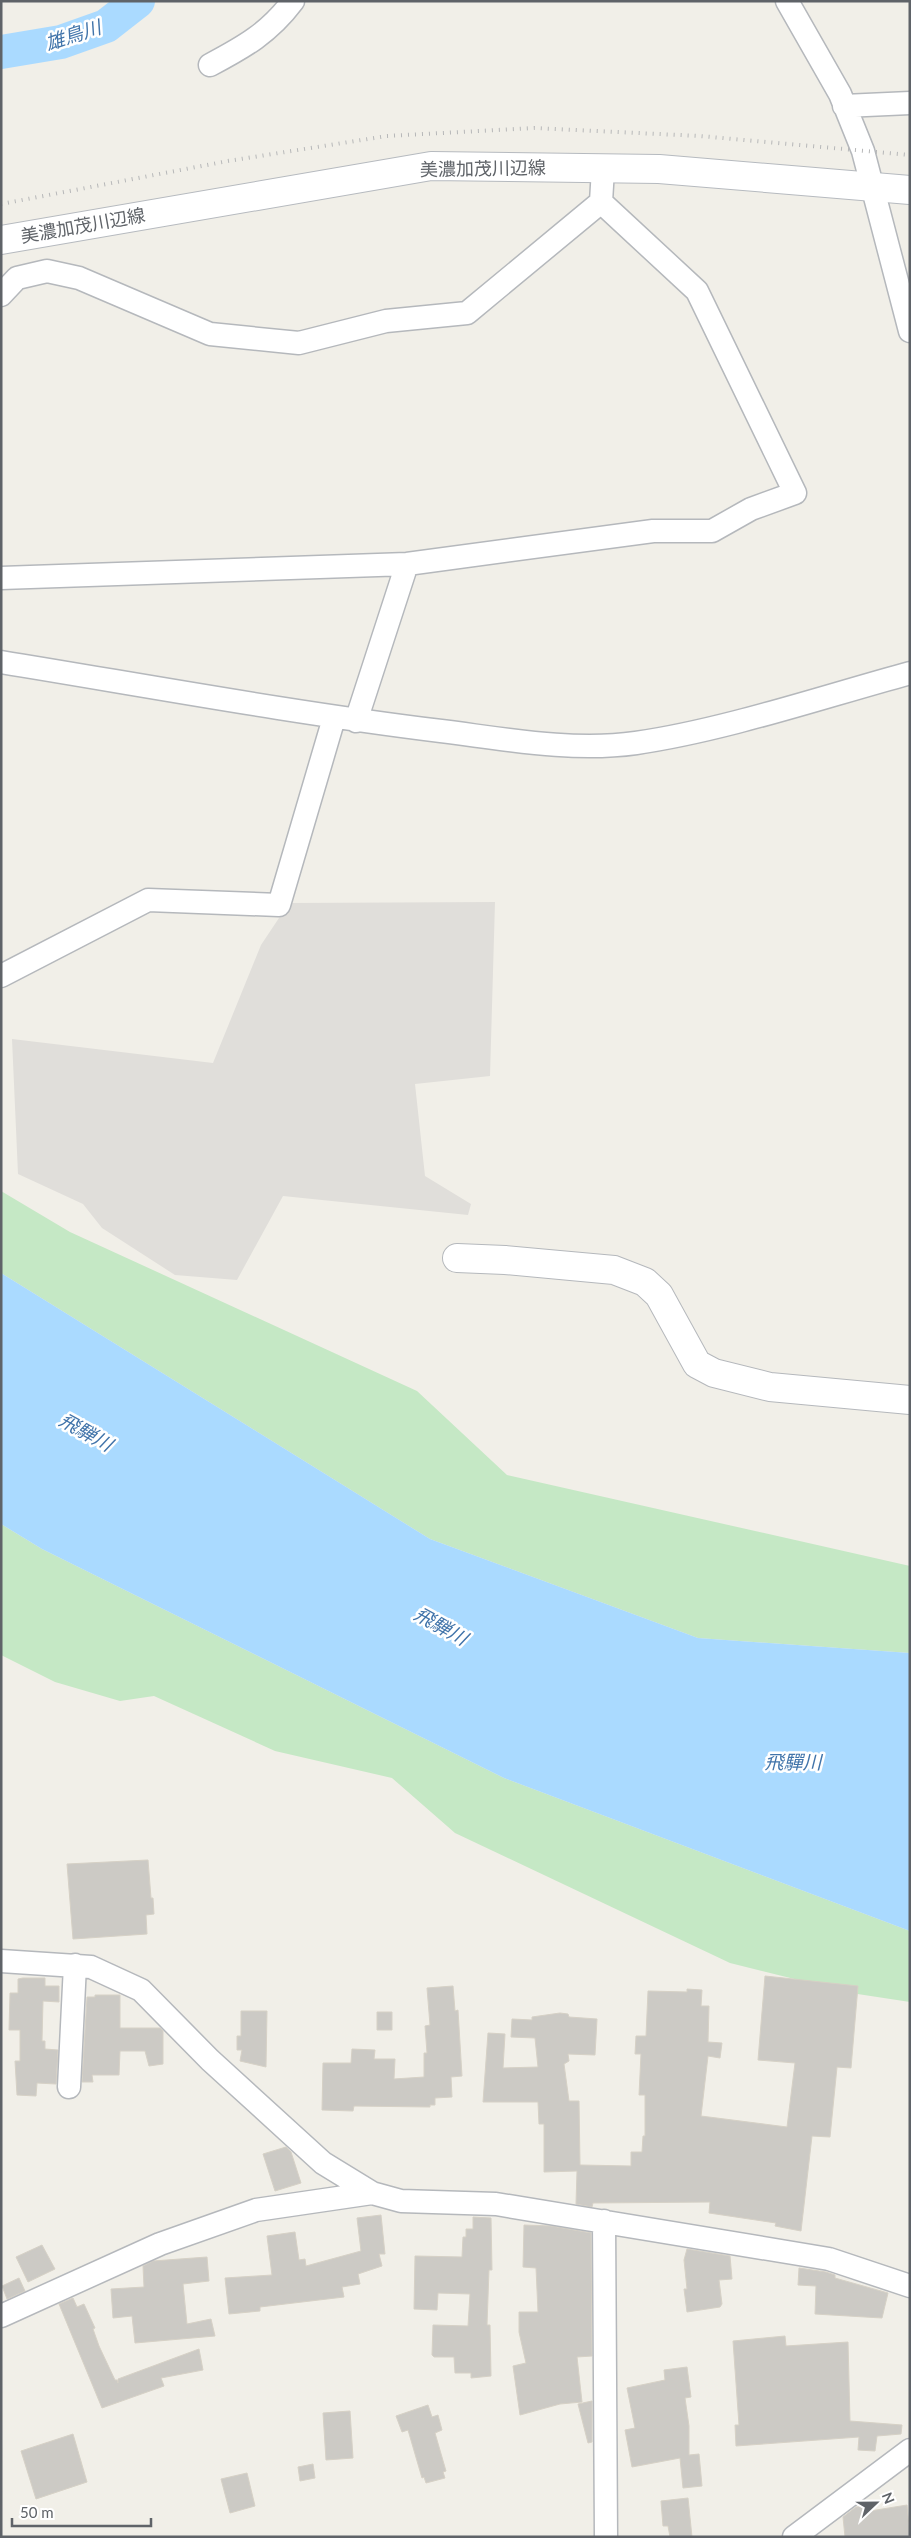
<svg xmlns="http://www.w3.org/2000/svg" width="911" height="2538" viewBox="0 0 911 2538" font-family="Lato,'Noto Sans JP',sans-serif">
  <style>
    .industrial { fill: #e0deda }
    .green { fill: #c5e8c5 }
    .water { fill: #aadaff }
    .lines { fill: none; stroke-linecap: round; stroke-linejoin: round }
    .river { stroke: #aadaff; stroke-width: 34 }
    .building { fill: #cccac5; stroke: #d6d1c6 }
    .minor-casing { stroke: #b5b8bc; stroke-width: 25 }
    .tertiary-casing { stroke: #b5b8bc; stroke-width: 30 }
    .secondary-casing { stroke: #b6babf; stroke-width: 30 }
    .minor { stroke: #fff; stroke-width: 22 }
    .tertiary { stroke: #fff; stroke-width: 28 }
    .secondary { stroke: #fff; stroke-width: 28 }
    .rail { stroke: #b6b7b8; stroke-width: 4; stroke-dasharray: 1 6; stroke-linecap: butt }
    .labels { text-anchor: middle; stroke-width: 5; stroke-linejoin: round; paint-order: stroke }
    .street-label { font-size: 18px; fill: #5f6368; stroke: #fff }
    .water-label { font-size: 19px; font-style: italic; fill: #4174aa; stroke: #fff }
  </style>
  <rect width="100%" height="100%" fill="#f1efe8"/>
  <path class="industrial" d="M495,902L490,1076L415,1084L425,1176L471,1204L468,1215L283,1196L237,1280L175,1275L102,1228L83,1204L18,1174L12,1039L213,1063L261,945L289,903Z"/>
  <path class="green" d="M1,1191L70,1232L417,1391L507,1475L910,1566V1653L698,1638L430,1539L1,1273Z
    M1,1524L42,1549L504,1778L910,1931V2002L851,1993L730,1963L455,1833L392,1778L275,1751L154,1696L120,1701L55,1682L1,1655Z"/>
  <path class="water" d="M1,1273L430,1539L698,1638L910,1653V1931L504,1778L42,1549L1,1524Z"/>
  <g class="lines">
    <path class="river" d="M1,52L61,42L106,26L138,1"/>
  </g>
  <path class="building" d="M148,1860L151,1898H153L154,1914L146,1915L147,1934L73,1939L67,1864Z
    M765,1976L858,1986L851,2068L837,2067L830,2137L812,2136L801,2231L775,2226L776,2223L709,2213L710,2202L593,2203L592,2207L576,2204L577,2171L544,2172V2124H539L538,2102H483L488,2033L505,2034L503,2068L538,2067L535,2038L511,2037L512,2019L532,2020V2017L560,2013L568,2014L569,2017L597,2019L595,2055L568,2054L569,2061L564,2064L569,2101H579L580,2165L631,2166V2152H642L643,2136H645V2095H639L641,2054H635L636,2036H646L648,1991L687,1992V1989L702,1990L701,2006H709L708,2042L722,2043L720,2058L708,2056L701,2116L787,2127L795,2063L758,2060Z
    M23,1978H45V1986H59V2002L43,2001L42,2041H45V2049L58,2050L56,2084L37,2083L36,2096L17,2095L15,2061H20V2030H9L10,1993H18V1979Z
    M453,1986L455,2011L458,2010L462,2076L451,2077L452,2097L435,2098V2105H430V2107L354,2106L353,2111L322,2110L323,2063H351L352,2049L375,2050L374,2059H395L394,2079L424,2077V2053H427L425,2026L430,2025L427,1988Z
    M95,1995H120V2028H160L163,2031V2064L149,2066L145,2051H120L119,2075H92L93,2082H82L87,1997H95Z
    M241,2011H267L266,2067L240,2061L242,2050H237V2036H241Z
    M377,2012H392V2030H377Z
    M286,2147L291,2152L301,2183L275,2191L263,2154Z
    M381,2215L385,2254H379L382,2266L358,2274L360,2284L342,2287L344,2297L260,2307V2311L229,2314L225,2278L272,2275L267,2236L295,2232L299,2260L305,2259L306,2266L361,2251L357,2218Z
    M473,2217L491,2218L492,2270H489L487,2325H490L491,2376L471,2378V2373H455L454,2357H434L432,2355L433,2325L468,2326L470,2294L438,2293L437,2310L414,2309L415,2256L462,2257L463,2237H466V2229H473Z
    M524,2225L551,2226L591,2233L592,2356L577,2357L582,2402L560,2404L520,2415L513,2366L526,2363L519,2332V2312H538L536,2268L523,2267Z
    M42,2245L55,2269L28,2282L16,2257Z
    M687,2249L730,2256L732,2279L719,2280L722,2304L720,2307L687,2312L684,2289H687L684,2260Z
    M207,2257L209,2281L183,2284L187,2324L211,2319L215,2336L135,2343L132,2316L113,2318L111,2289L144,2287L143,2266L153,2261Z
    M799,2268L826,2272L835,2275V2278L888,2293L882,2318L815,2314L816,2286L798,2285Z
    M19,2278L25,2291L7,2299L2,2286Z
    M73,2298L77,2307L84,2304L95,2328L93,2329L99,2346L115,2380H117L118,2383V2379L199,2349L203,2370L161,2378L164,2386L102,2408L59,2304Z
    M785,2336L786,2346L848,2342L850,2421L902,2425L901,2434L877,2436L875,2451L858,2450L859,2437L736,2446L735,2425H739L733,2341Z
    M687,2367L691,2397L685,2398L689,2426V2455L699,2454L702,2486L683,2488L680,2458L632,2467L625,2430L635,2428L627,2388L665,2380L664,2370Z
    M592,2401V2442L588,2443L578,2404Z
    M428,2405L432,2417L438,2415L442,2430L435,2433L446,2471L443,2472L445,2478L426,2483L424,2477L422,2478L408,2430L402,2432L396,2416Z
    M350,2411L353,2458L326,2460L323,2413Z
    M73,2434L87,2482L36,2499L21,2451Z
    M313,2464L315,2478L300,2481L298,2467Z
    M247,2473L255,2506L230,2513L221,2479Z
    M688,2498L692,2537H670L668,2526H663L661,2501Z
    M907,2505L910,2537H845L843,2517L856,2507L869,2506L870,2511Z"/>
  <g class="lines">
    <g class="minor-casing">
      <path id="minor" d="M787,1L840,94L863,151L910,331
        M210,65C244,47 269,33 293,1
        M844,106L910,103
        M1,295L17,278L47,271L79,278L210,334L299,343L386,321L467,313L601,202L603,169
        M1,578L407,564L653,531H712L751,509L795,493L697,291L601,202
        M1,662C148,686 294,713 441,731C505,739 572,752 636,743C725,730 822,697 910,673
        M356,721L407,564
        M1,976L148,900L279,905L334,718
        M1,1961L91,1967L141,1990L210,2060L323,2163L372,2193L401,2201L496,2204L829,2259L910,2286
        M69,2087L75,1965
        M604,2221L606,2537
        M1,2316L160,2244L256,2210L372,2193
        M794,2537L910,2450"/>
    </g>
    <g class="tertiary-casing">
      <path id="tertiary" d="M457,1258L505,1260L614,1270L645,1282L659,1295L697,1364L714,1373L770,1387L910,1400"/>
    </g>
    <g class="secondary-casing">
      <path id="secondary" d="M1,240L431,166L659,169L910,190"/>
    </g>
    <use href="#minor" class="minor"/>
    <use href="#tertiary" class="tertiary"/>
    <use href="#secondary" class="secondary"/>
    <path class="rail" d="M1,204L228,161L387,136L534,128L700,136L910,155"/>
  </g>
  <g class="labels">
    <g class="street-label">
      <text transform="translate(483 169) rotate(-1)" y="6">美濃加茂川辺線</text>
      <text transform="translate(83 226) rotate(-10)" y="6">美濃加茂川辺線</text>
    </g>
    <g class="water-label">
      <text transform="translate(73 35) rotate(-18)" y="7">雄鳥川</text>
      <text transform="translate(86 1432) rotate(29)" y="7">飛騨川</text>
      <text transform="translate(441 1626) rotate(29)" y="7">飛騨川</text>
      <text x="793" y="1769">飛驒川</text>
    </g>
  </g>
  <rect width="911" height="2538" fill="none" stroke="#5f6368" stroke-width="5"/>
  <g transform="translate(876 2503) rotate(68)" stroke="#ffffff" stroke-width="4" paint-order="stroke">
  <path d="M0-4L9 19L0 12L-9 19Z" fill="#5f6368"/>
  <text y="-8" font-size="14" font-weight="bold" text-anchor="middle" fill="#5f6368">N</text>
  </g>
  <path d="M12 2518v8h139v-8" fill="none" stroke="#5f6368" stroke-width="2.5"/>
  <text x="20" y="2518" font-size="15" fill="#5f6368" stroke="#ffffff" stroke-width="4" paint-order="stroke">50 m</text>
</svg>
